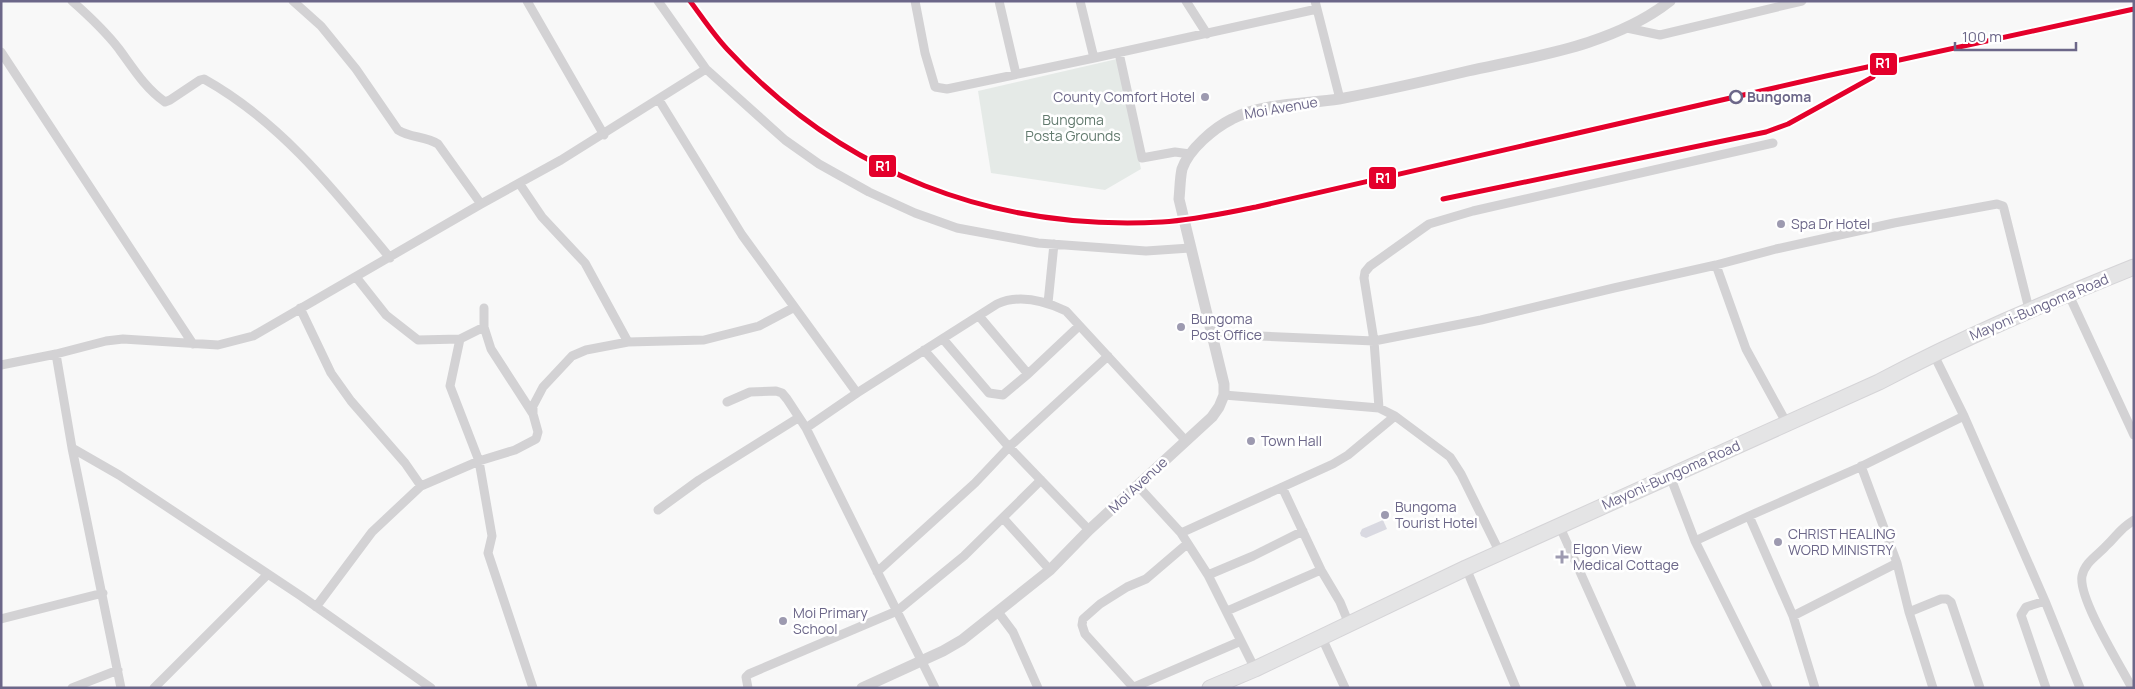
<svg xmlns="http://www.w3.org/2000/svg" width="2135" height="689" viewBox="0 0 2135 689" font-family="Manrope,sans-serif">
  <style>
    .green { fill: #e5eae7 }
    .water { fill: #d9d9e1 }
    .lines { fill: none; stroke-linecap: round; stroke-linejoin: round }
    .primary-casing { stroke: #d5d4d7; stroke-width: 17 }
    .minor { stroke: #d3d2d4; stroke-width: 9 }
    .tertiary { stroke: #d3d2d4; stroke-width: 11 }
    .primary { stroke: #e4e4e5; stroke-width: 15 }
    .rail-1-casing { stroke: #fff; stroke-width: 9 }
    .rail-1 { stroke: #e4002b; stroke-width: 5 }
    .poi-dot { fill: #9d9ab0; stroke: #fff; stroke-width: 2 }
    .stop-dot { fill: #fff; stroke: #6c6789; stroke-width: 2.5 }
    .labels { text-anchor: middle; stroke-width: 5; stroke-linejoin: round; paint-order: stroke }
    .poi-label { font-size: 14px; fill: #6c6789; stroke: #fff; text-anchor: start }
    .stop-label { font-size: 14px; font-weight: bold; fill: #6c6789; stroke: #fff; text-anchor: start }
    .street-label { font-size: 14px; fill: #6c6789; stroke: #fff }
    .park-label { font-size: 14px; fill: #627a6e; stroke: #fff }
    .line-badge { stroke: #fff; stroke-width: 2 }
    .badge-label { font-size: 14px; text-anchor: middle; font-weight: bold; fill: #fff }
  </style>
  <rect width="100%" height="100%" fill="#f8f8f8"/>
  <path class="green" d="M1117,59L1141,169L1105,190L991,173L978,91Z"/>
  <path class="water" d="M1383,520L1387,529L1366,538L1361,536L1360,533L1362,529Z"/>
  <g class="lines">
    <g class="primary-casing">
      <path id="primary" d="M1210,688L1255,669L1466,568L1879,382C1962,338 2047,302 2134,267"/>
    </g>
    <path class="minor" d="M72,1C89,16 105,31 119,49C133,68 145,88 165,102L170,100L200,80L204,79C281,122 335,191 390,258
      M293,1L321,26L356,69L398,130C410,138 426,136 438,144L481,204
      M527,1L604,135
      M658,1L706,69L785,140L819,164L869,192L915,213L957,228L1038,243L1146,251L1190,248
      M915,1L925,53L935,87L947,89L1094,58
      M999,1L1016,74
      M1080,1L1094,58L1317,9
      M1186,1L1207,34
      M1315,1L1340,99
      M1627,28L1660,35L1802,1
      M1,52L193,344
      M1119,53L1142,158L1175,152L1190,154
      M659,100L742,235L857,393
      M519,183L542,217L585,263L628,342
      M1716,265L1746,349L1786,422
      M356,277L386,315L418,340L460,339
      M2068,293L2134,435
      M1048,303L1054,244
      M300,308L331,373L351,401L405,463L421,486
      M484,308V327L491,349L533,414
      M979,316L1028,374
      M484,327L460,339L450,386L479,461L492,536L488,553L533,688
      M1211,334L1374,341L1481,320L1614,288L1716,265L1776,249L1894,223L1997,204L2003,206L2004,209L2029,309
      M943,339L989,393L1003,395L1028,374L1079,326
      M924,350L1009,447L1089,530
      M56,354L72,448L121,688
      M1,365L56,354L106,341L123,339L218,345L253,336L481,204L561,160L706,69
      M1224,395L1379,408L1395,416L1450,457L1461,474L1500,553
      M727,402L750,392L776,391L782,393L787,399L806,428L935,688
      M1379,408L1374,341L1364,278L1365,272L1370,266L1429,224L1473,211L1773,143
      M1964,416L2045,601L2026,607L2021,615L2046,688
      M806,428L857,393L997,304C1019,294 1045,301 1066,311L1186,441
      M72,448L119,475L301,596L431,688
      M1861,466L1897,563L1909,612L1933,688
      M1670,476L1695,541L1768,688
      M1137,485L1181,533L1208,575L1255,669
      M1282,487L1321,570L1340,602L1349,624
      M658,510L699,480L798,418
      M1003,518L1050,570
      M1559,525L1632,688
      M1181,533L1333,464L1348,455L1395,416
      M1695,541L1749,516
      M1466,568L1516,688
      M877,572L975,483L1009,447L1108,356
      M1208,575L1253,556L1303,531
      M2045,601L2080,688
      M316,607L372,532L421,486L479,461L515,450L536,439L538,432L533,414V406L543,387L572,356L586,350L628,342L704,340L759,326L793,308
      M1227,611L1321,570
      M998,612L1013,632L1038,688
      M1909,612L1941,599H1947L1951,602L1980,688
      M1793,616L1897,563
      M1,619L103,593
      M1322,638L1345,688
      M1133,687L1085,634L1082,625L1083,619L1100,604L1127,587L1146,579L1187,544
      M72,688L118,670
      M154,688L268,574
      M748,688L746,677L749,674L897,611L964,556L1041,480
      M1132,688L1241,641
      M1815,688L1793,616L1749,516L1858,468L1964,416L1933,353
      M2132,688C2120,665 2078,598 2082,576C2085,562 2097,556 2106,546C2118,535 2118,530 2134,520"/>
    <path class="tertiary" d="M862,688L943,651L962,640L1050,570L1089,530L1212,417L1219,407L1224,395V384L1179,199C1180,189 1180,178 1182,169C1189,149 1214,128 1232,119C1262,103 1306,104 1339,99C1382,91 1426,81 1468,71C1536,56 1614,45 1670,1"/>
    <use href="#primary" class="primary"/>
    <g class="rail-1-casing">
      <path id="rail-1" d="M690,1C702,17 713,34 727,49C843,174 993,231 1162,222C1194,220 1225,213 1256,207L1826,76L2134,9
        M1443,199L1766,132L1788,124L1873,77"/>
    </g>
    <use href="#rail-1" class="rail-1"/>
  </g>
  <g class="poi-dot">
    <circle cx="1205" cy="97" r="5"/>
    <circle cx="1781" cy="224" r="5"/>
    <circle cx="1181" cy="327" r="5"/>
    <circle cx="1251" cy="441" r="5"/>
    <circle cx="1385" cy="515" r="5"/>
    <circle cx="1778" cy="542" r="5"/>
    <path d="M1559.5 549.5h5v5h5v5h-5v5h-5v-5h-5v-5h5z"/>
    <circle cx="783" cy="621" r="5"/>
  </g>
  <circle class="stop-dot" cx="1736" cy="97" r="6"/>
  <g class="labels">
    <g class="poi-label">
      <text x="1195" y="102" text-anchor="end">County Comfort Hotel</text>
      <text x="1791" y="229">Spa Dr Hotel</text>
      <text x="1191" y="324">Bungoma<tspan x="1191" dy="16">Post Office</tspan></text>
      <text x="1261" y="446">Town Hall</text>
      <text x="1395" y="512">Bungoma<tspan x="1395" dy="16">Tourist Hotel</tspan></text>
      <text x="1788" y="539">CHRIST HEALING<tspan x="1788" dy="16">WORD MINISTRY</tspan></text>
      <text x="1573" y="554">Elgon View<tspan x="1573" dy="16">Medical Cottage</tspan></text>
      <text x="793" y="618">Moi Primary<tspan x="793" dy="16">School</tspan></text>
    </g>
    <g class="stop-label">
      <text x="1747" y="102">Bungoma</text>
    </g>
    <g class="street-label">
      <text transform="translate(1281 108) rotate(-10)" y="5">Moi Avenue</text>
      <text transform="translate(2039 307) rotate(-23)" y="5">Mayoni-Bungoma Road</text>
      <text transform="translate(1671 475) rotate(-24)" y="5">Mayoni-Bungoma Road</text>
      <text transform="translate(1138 485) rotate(-43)" y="5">Moi Avenue</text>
    </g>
    <g class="park-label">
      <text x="1073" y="125">Bungoma<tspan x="1073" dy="16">Posta Grounds</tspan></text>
    </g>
  </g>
  <g class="line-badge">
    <rect x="1869" y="52" width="29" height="24" rx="5" fill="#e4002b"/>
    <rect x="868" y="154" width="29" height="24" rx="5" fill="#e4002b"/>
    <rect x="1368" y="166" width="29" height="24" rx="5" fill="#e4002b"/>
  </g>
  <g class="badge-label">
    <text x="1883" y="68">R1</text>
    <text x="883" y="171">R1</text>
    <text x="1383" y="183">R1</text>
  </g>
  <rect width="2135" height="689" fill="none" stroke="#6c6789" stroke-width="5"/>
  <path d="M1955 42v8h121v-8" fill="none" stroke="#6c6789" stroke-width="2.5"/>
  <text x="1962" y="42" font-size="15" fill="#6c6789" stroke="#ffffff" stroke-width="4" paint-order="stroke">100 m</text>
</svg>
